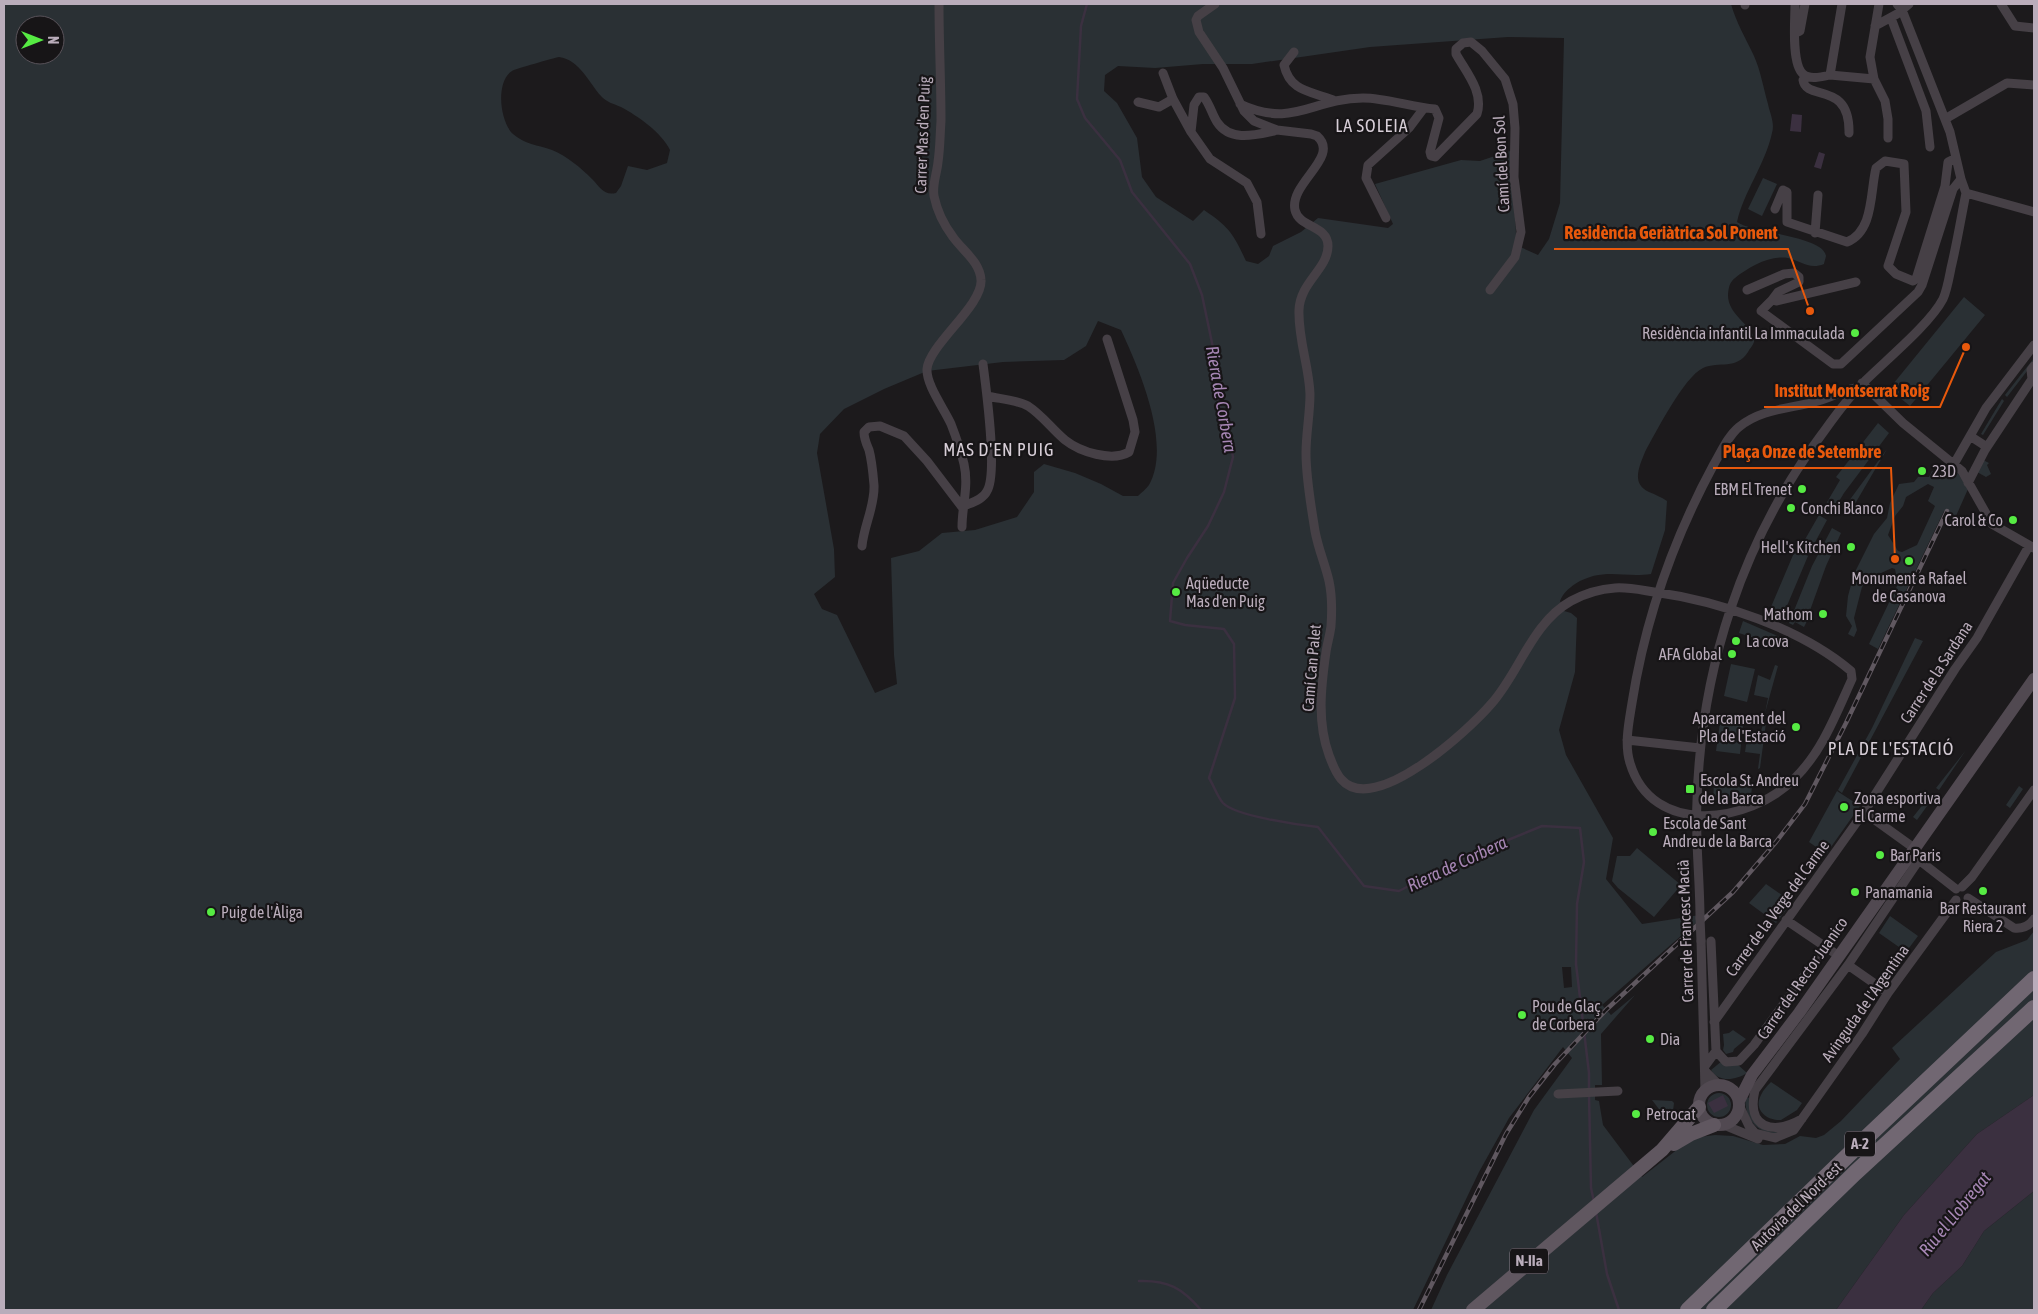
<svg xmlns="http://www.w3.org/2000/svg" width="2038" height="1314" viewBox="0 0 2038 1314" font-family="'Asap Condensed',sans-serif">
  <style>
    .green { fill: #2a3034; fill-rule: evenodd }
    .water { fill: #3b3040 }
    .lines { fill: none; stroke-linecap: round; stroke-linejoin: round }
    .stream { stroke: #3b3040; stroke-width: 2.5 }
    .street { stroke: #464046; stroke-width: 9 }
    .secondary { stroke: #514951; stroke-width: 12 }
    .primary { stroke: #605760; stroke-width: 14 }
    .highway { stroke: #716772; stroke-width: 16 }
    .rail-casing { stroke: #605860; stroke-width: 4.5 }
    .rail { stroke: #171517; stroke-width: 2.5; stroke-dasharray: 8; stroke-linecap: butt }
    .street-bridge { stroke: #464046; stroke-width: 9 }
    .poi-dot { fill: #56eb43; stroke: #171517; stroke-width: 2 }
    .labels { text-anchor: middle; stroke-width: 4.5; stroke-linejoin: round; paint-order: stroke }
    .shield { fill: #171517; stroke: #897f8a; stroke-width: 1 }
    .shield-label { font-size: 15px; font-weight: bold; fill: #baadbb }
    .street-label { font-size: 16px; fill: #baadbb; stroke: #171517 }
    .poi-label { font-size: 16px; fill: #baadbb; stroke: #171517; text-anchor: start }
    .neighbourhood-label { font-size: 18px; letter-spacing: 1px; fill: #d7ced7; stroke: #171517 }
    .water-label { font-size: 18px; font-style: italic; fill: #a686b4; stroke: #171517 }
    .leader { fill: none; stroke: #e8590c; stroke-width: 2 }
    .callout-dot { fill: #e8590c; stroke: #171517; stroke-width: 2 }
    .callout-label { font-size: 18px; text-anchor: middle; font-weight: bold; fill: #e8590c; stroke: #171517; stroke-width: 4.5; stroke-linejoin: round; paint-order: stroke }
  </style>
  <rect width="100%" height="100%" fill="#1c1a1c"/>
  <path class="green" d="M4,4H1731C1736,22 1746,39 1754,56C1761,72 1763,87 1768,104C1770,114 1775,123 1772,133C1765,165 1744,191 1737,222C1752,233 1823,236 1826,256C1826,257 1824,263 1824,264C1809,270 1801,261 1788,258C1770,255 1749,267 1735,278C1729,283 1729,287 1728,294C1727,317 1757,327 1754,342C1753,346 1749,349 1748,352C1737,370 1719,361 1703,368C1684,377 1656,432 1645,452C1639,467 1631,484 1649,492C1656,495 1661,497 1667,501L1665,530L1651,574C1622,578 1603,567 1575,584C1568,589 1563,593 1560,601L1564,611L1571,613L1577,618L1575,672L1559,730L1566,755L1613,838L1606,879L1642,924L1706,914L1602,1005L1611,1015L1635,995L1601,1034L1602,1085H1595V1100L1599,1101L1603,1125L1642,1177L1692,1138L1715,1135L1733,1136L1763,1145L1785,1144L1800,1136L1816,1138L1824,1135L1841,1121L1900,1059L1892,1048L1996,952L2027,940L2034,931V1095L1977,1134L1904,1215L1836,1310H1431L1447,1275L1534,1110L1572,1058L1563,1047L1509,1118L1479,1172L1413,1310H4ZM25,25H55V55H25ZM1508,37L1564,38L1560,203L1549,239L1538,255L1516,245C1517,214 1510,183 1510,151L1480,161L1461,160L1375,184L1393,224L1388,228L1318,218L1301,232L1273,246L1269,256L1258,264L1246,261C1233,233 1229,227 1204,210L1193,221L1156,197L1142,177L1137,138L1117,103L1104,91L1105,75L1118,66L1155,68L1203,64H1252L1370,47ZM559,57C580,60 589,83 601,96C606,102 614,104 621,107C638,116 662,133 670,150L667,163L647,170L628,166L621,186L616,193C604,196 600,187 592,179C581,168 567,156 552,150C538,145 524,144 513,134C500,122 495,82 512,71C515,69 554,58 559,57ZM1098,321L1121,330C1139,369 1172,444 1149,485C1146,489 1141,493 1138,496H1123L1101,484L1075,473L1044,464L1034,472V492L1017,517L975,530L942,533L919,551L891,558L894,655L897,684L875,693L837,615L822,609L814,594L835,577L834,549L817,453L820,434L844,409L884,389L927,371L1003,362L1064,360L1086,346ZM1562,967H1571L1572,987L1564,988Z
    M1763,178L1777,184L1762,216L1748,209Z
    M1964,297L1985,315L1910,406L1889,389Z
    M2034,358V362L2007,397L2005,395Z
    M2002,399L2004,401L1983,435L1981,434Z
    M1878,423L1889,433L1844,493L1832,513L1823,509L1840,480L1836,477Z
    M1887,449L1852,509L1846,505Z
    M1983,460L1989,463L1987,465L1991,474L1986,477L1977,472Z
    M1932,471L1946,476L1958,473L1968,489L1956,516L1944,511L1878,649L1869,644L1898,584L1895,569L1892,568L1868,579L1862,587L1854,618L1857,630L1854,637L1848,634L1852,626L1846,616L1848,596L1854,574L1874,534L1887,518L1890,503L1899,484L1914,482L1918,477H1929ZM1928,484L1934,487L1928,501L1935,506L1917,545L1902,552L1898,551L1888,535L1895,516L1903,506L1906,497Z
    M1819,515L1827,520L1812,548L1803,543Z
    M1832,528L1841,533L1826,566L1808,616L1809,617L1804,627L1795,622L1793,625L1789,623L1812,566Z
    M1796,548L1808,556L1781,620L1768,614Z
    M1743,621L1780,637L1778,646L1739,633Z
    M1915,638L1923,641L1842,793L1838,790L1872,728Z
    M1731,664L1755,669L1747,702L1724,696Z
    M1775,665L1778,666L1765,713L1768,698L1754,695L1758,675L1770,680Z
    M1764,720L1766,723L1760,768L1758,769L1760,754L1745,752L1748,732L1760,735Z
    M1720,723L1743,726L1740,754L1716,751Z
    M1966,750L1939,790L1936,788Z
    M1714,782L1752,787L1751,796L1713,803Z
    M2019,786L2023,789L2010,808L2006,805Z
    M1837,791L1860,806L1826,854L1809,842Z
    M1932,793L1935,795L1917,820L1913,817Z
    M1637,848L1681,885L1654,917L1618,888L1612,881L1617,856H1630Z
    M1766,884L1792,902L1776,923L1749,903Z
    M1890,916L1918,936L1906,952L1879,933Z
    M1733,1030L1746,1039L1734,1049L1733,1052L1726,1054L1723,1050L1724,1045L1723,1034L1729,1033Z
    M1722,1061L1737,1064L1747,1073C1736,1080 1719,1083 1711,1070Z
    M1771,1082L1802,1103L1797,1110L1781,1120C1767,1121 1753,1110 1761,1095C1763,1090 1767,1086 1771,1082Z
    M1707 1105a12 12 0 1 1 24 0a12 12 0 1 1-24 0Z
    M1745,1097L1750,1098L1749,1103L1771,1131L1780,1133C1757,1135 1745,1119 1745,1097Z
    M1652,1100L1672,1101L1674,1103L1673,1111L1665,1117Z
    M2034,1191V1310H1921L1933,1293L1962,1266L1984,1231Z"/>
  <path class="water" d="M1792,114L1802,115L1801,132L1790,131Z
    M1819,152L1825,154L1821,169L1814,167Z
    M1723,1095L1728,1106L1714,1113L1708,1103Z
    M2034,1095V1191L1984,1231L1962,1266L1933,1293L1921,1310H1836L1904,1215L1977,1134Z"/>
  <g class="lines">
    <path class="stream" d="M1087,4L1081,26L1077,99L1085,118L1120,160L1132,192L1190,264L1202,295L1216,362L1220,414L1228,432L1233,457L1224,492L1208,526L1187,558L1173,583L1170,621L1185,625L1224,629L1234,644L1235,698L1209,778C1214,786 1217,796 1223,803C1235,816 1299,825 1318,827L1364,886L1399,891L1464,858L1542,826L1580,828L1584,862L1577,904L1576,964L1589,1073V1089
      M1589,1095L1591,1188L1594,1202
      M1596,1212L1607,1274L1619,1310
      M1139,1281C1168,1280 1182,1288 1201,1310"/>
    <path class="street" d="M939,4C939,43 941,82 941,121C940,135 940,149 938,162C937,173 932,185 934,196C937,211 944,225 953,237C963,251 980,262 981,280C983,305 929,345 927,369C926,385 945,410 951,424C956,437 961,451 964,464C969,486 962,506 962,527
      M1215,4L1198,16L1196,20L1199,32L1223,68L1244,111L1254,121L1277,130L1311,134L1317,136C1341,157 1289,183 1295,210C1299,228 1328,225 1328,246C1328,269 1300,282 1299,310C1298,339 1309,366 1310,394C1310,414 1306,433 1306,453C1306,479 1311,505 1315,531C1318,548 1325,564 1329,581C1332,595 1332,612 1331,626C1330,635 1327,644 1326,652C1321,687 1317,722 1329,755C1332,763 1335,772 1341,779C1374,818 1470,729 1492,703C1520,671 1532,623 1571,601C1584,594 1600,589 1615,588C1628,587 1641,590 1654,592C1719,601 1800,628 1851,671L1852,679C1836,714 1822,752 1794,779C1749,824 1652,837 1630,763C1624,744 1629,722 1632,703C1645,620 1674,538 1714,464C1721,452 1728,436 1739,427C1762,408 1791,409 1818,401C1833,397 1845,389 1860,387
      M1745,4V5
      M1795,4C1795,19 1791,64 1803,74C1809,80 1822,77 1830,75
      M1842,4L1830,75L1874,79
      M1879,4L1870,57L1874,79L1885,101L1888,119V138
      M1897,4L1902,10L1950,132L1961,179L1966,193
      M2001,4L2015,26L2034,28
      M1891,18L1926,111L1930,147
      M1875,26L1897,14L1909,4
      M1798,32L1800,31L1805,4
      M1294,52L1284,65C1290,92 1311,91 1333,100
      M1163,73L1173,99L1191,132L1210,159L1247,183L1257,202L1261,234
      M1807,77L1803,80C1806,102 1850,80 1849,133
      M1138,102L1159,107L1173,99
      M1240,104C1294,129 1312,98 1363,98C1386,98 1411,107 1435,109L1439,118L1430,152L1431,156L1435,157L1477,114C1484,92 1466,72 1456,54V49L1463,43L1471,42L1482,51L1505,79L1513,104L1515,128L1514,177L1521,232L1515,257L1490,290
      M1945,119L2007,83L2034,85
      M1191,132L1194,105L1199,97H1204C1210,105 1212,114 1217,122C1230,142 1255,135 1274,131
      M1966,193L2034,212
      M1775,209L1783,190L1787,192V222L1847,242C1874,231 1870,192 1876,168L1885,161L1904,164L1906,212L1888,266L1896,274L1913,281L1916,279L1945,186L1948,162L1956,158
      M1386,218L1366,178L1368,165L1409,128L1424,108
      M1815,233L1818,195
      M1747,290L1784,274L1794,273L1799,277V282L1778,292L1772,300L1776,301L1856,282
      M1772,300L1761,311L1833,364H1841L1918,292L1922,285L1953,189L1961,179
      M1862,383L1903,423L1962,471L1992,524L2034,548
      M987,396C1000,399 1017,400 1028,406C1042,415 1052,429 1065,440C1080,452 1112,462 1129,452L1135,432L1133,420L1107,339
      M1970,436L1987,447
      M1954,464L1986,408L2034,345
      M1968,483L1985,450L2032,379L2031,370L2034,366
      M962,507C970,503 983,500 987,491C998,473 986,388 983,364
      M862,546C864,525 875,506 874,485C873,473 872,461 869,450C866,443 864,439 864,432L869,427L880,426L904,436L927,461L962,507
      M1627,740L1700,748
      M1864,812L1914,848
      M1915,857L1956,889
      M1962,887L1972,877L2034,790
      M1968,898L2014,928C2023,929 2029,926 2034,919
      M1700,918C1700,879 1695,840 1697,801C1701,668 1742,541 1822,434C1835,416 1849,396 1865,381C1886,360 1930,324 1943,299C1947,290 1949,278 1951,268C1957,243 1961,218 1966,193
      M1786,920L1839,956
      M1701,941L1705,1090
      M1848,965L1888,993
      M1714,1022L1864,812L1955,669L1977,638L2029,546
      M1716,1051L1726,1062L1739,1061L1754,1045L1825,947
      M1705,1066L1716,1051L1711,941
      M1705,1071L1719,1085
      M1558,1094L1618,1091
      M1739,1105L1749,1126L1755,1133L1775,1138L1794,1130L1862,1034L1888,993L1956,900
      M1802,1119C1773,1135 1746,1129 1755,1090L1848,965L1919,860
      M1724,1125L1758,1139"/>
    <path class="secondary" d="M1699 1105a20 20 0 1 1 40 0a20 20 0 1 1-40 0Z
      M1739,1101L1752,1075L1799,1013L2034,679"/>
    <path class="primary" d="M1674,1144L1691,1134L1714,1125
      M1473,1310L1662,1150L1699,1107"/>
    <path class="highway" d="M1688,1310L1868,1136L2034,979
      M1714,1310L1855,1173L2034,1008"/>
    <g class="rail-casing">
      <path id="rail" d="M1419,1310L1506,1134L1529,1097L1555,1064L1606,1010L1733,892L1776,842L1805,804L1846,723L1947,511"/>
    </g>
    <use href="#rail" class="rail"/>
    <path class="street-bridge" d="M1700,918L1701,941"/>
  </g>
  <g class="poi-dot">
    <circle cx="1855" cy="333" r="5"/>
    <circle cx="1922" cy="471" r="5"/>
    <circle cx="1802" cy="489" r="5"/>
    <circle cx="1791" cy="508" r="5"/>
    <circle cx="2013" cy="520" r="5"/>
    <circle cx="1851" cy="547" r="5"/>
    <circle cx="1909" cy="561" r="5"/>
    <circle cx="1176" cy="592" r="5"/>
    <circle cx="1823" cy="614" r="5"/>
    <circle cx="1736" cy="641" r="5"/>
    <circle cx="1732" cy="654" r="5"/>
    <circle cx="1796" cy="727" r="5"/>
    <rect x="1685" y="784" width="10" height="10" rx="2.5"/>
    <circle cx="1844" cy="807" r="5"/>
    <circle cx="1653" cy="832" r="5"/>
    <circle cx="1880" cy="855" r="5"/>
    <circle cx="1983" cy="891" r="5"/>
    <circle cx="1855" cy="892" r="5"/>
    <circle cx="211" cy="912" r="5"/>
    <circle cx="1522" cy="1015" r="5"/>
    <circle cx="1650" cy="1039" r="5"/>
    <circle cx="1636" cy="1114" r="5"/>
  </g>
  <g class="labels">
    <g class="shield">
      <rect x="1845" y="1131.5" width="30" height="25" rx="4"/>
      <rect x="1510" y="1248.5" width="38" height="25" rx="4"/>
    </g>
    <g class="shield-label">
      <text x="1860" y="1149">A-2</text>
      <text x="1529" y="1266">N-IIa</text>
    </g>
    <g class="street-label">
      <text transform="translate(922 135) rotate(-88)" y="6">Carrer Mas d'en Puig</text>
      <text transform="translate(1501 164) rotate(-93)" y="6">Camí del Bon Sol</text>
      <text transform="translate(1311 668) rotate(-85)" y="6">Camí Can Palet</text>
      <text transform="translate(1936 672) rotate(-57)" y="6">Carrer de la Sardana</text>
      <text transform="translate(1777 908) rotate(-54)" y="6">Carrer de la Verge del Carme</text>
      <text transform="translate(1685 931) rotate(-92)" y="6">Carrer de Francesc Macià</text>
      <text transform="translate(1802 978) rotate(-55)" y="6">Carrer del Rector Juanico</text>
      <text transform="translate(1865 1003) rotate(-55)" y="6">Avinguda de l'Argentina</text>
      <text transform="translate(1796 1206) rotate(-44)" y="6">Autovia del Nord-est</text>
    </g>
    <g class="poi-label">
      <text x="1845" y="339" text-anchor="end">Residència infantil La Immaculada</text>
      <text x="1932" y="477">23D</text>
      <text x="1792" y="495" text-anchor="end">EBM El Trenet</text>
      <text x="1801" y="514">Conchi Blanco</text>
      <text x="2003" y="526" text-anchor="end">Carol &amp; Co</text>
      <text x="1841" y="553" text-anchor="end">Hell's Kitchen</text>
      <text x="1909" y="584" text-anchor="middle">Monument a Rafael<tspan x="1909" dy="18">de Casanova</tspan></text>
      <text x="1186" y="589">Aqüeducte<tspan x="1186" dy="18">Mas d'en Puig</tspan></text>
      <text x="1813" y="620" text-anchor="end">Mathom</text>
      <text x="1746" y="647">La cova</text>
      <text x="1722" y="660" text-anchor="end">AFA Global</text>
      <text x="1786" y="724" text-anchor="end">Aparcament del<tspan x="1786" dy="18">Pla de l'Estació</tspan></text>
      <text x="1700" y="786">Escola St. Andreu<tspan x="1700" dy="18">de la Barca</tspan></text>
      <text x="1854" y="804">Zona esportiva<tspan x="1854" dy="18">El Carme</tspan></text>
      <text x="1663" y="829">Escola de Sant<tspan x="1663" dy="18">Andreu de la Barca</tspan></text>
      <text x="1890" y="861">Bar Paris</text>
      <text x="1865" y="898">Panamania</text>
      <text x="1983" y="914" text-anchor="middle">Bar Restaurant<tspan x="1983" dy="18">Riera 2</tspan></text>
      <text x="221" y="918">Puig de l'Àliga</text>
      <text x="1532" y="1012">Pou de Glaç<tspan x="1532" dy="18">de Corbera</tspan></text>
      <text x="1660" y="1045">Dia</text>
      <text x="1646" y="1120">Petrocat</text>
    </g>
    <g class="neighbourhood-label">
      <text x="1372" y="132">LA SOLEIA</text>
      <text x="999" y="456">MAS D'EN PUIG</text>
      <text x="1891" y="755">PLA DE L'ESTACIÓ</text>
    </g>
    <g class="water-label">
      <text transform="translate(1221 399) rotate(80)" y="6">Riera de Corbera</text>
      <text transform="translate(1457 864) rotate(-25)" y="6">Riera de Corbera</text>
      <text transform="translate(1955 1214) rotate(-51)" y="6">Riu el Llobregat</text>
    </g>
  </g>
  <path class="leader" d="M1810 311L1788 249H1554M1966 347L1940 407H1764M1895 559L1891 468H1713"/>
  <g class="callout-dot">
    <circle cx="1810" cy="311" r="5"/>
    <circle cx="1966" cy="347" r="5"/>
    <circle cx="1895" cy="559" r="5"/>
  </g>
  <g class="callout-label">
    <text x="1671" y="239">Residència Geriàtrica Sol Ponent</text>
    <text x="1852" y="397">Institut Montserrat Roig</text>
    <text x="1802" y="458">Plaça Onze de Setembre</text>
  </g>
  <rect width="2038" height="1314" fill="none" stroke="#baadbb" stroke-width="10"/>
  <g transform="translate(40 40) rotate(90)"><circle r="24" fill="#171517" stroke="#585259"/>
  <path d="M0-4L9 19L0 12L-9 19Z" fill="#56eb43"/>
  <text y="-8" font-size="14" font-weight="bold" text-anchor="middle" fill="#baadbb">N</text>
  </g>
</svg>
